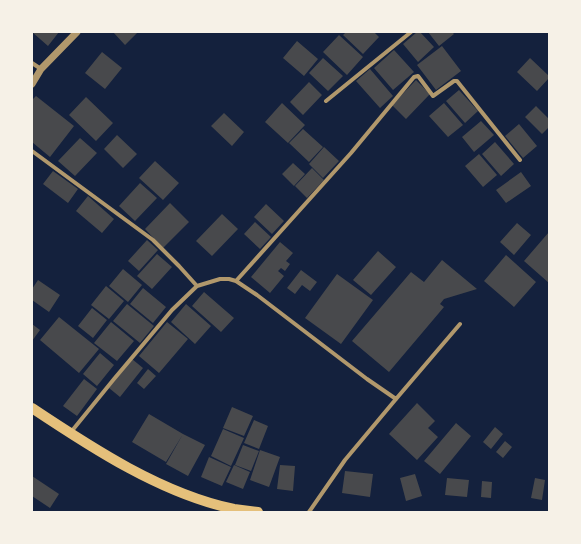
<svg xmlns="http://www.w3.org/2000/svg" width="581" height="544" viewBox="0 0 581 544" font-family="Poppins,sans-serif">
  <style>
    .building { fill: #48494c }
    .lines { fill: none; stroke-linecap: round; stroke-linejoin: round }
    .minor { stroke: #b1986c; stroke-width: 4 }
    .tertiary { stroke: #b1986c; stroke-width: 7 }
    .primary { stroke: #e5c07b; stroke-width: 10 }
  </style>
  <rect width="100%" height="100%" fill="#14213d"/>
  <path class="building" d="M32,32H59L48,46Z
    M113,32H138L125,45Z
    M346,32H374L379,37L363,54L343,35Z
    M417,32H420L434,47L418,62L403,44Z
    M428,32H452L454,34L439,46Z
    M339,35L363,57L347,75L323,52Z
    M297,41L318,59L304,76L283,58Z
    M442,46L461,71L436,90L417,65Z
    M394,50L414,72L393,90L374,68Z
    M102,52L122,68L105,89L85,73Z
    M323,58L343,76L328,91L309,73Z
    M530,58L549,76V78L537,91L517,72Z
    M370,69L393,96L380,108L356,81Z
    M416,80L430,94L406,119L392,105Z
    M309,82L322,95L303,115L290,102Z
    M459,90L478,111L465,123L446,101Z
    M36,96L74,126L50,157L32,142V100Z
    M86,97L113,123L96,141L69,115Z
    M282,103L305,125L288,143L265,122Z
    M444,103L463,125L448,137L429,116Z
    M536,106L549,119V127L542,134L525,117Z
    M224,113L244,132L232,146L211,126Z
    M481,121L494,135L474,152L462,137Z
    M519,124L537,146L523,158L505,136Z
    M303,129L323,147L309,162L289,143Z
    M117,135L137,154L123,168L104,149Z
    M80,138L97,153L75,176L58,161Z
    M495,142L514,164L501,176L482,154Z
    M324,147L339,161L323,178L309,164Z
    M479,154L497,175L483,187L465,166Z
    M155,161L179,183L163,200L139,178Z
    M293,163L305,174L294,186L282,174Z
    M312,168L324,180L307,198L295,186Z
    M53,171L78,189L68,203L43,184Z
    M521,172L531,186L506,203L496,190Z
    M140,183L157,198L135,221L119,206Z
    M88,196L114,219L102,233L76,211Z
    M170,203L189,222L163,248L145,229Z
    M266,204L284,221L272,234L254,217Z
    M222,214L238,229L212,256L196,241Z
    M255,222L271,237L260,249L244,234Z
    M517,223L531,235L514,255L500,242Z
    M549,232V283L524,261Z
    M147,240L158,250L139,271L128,261Z
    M280,242L293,253L286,261L290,264L285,271L281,268L278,271L284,276L270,293L251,277Z
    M378,251L396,267L371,295L353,280Z
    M157,254L172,267L152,289L137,276Z
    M506,255L536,282L514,307L484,281Z
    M442,260L477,289L444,299L440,304L444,307L389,372L352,341L411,272L424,282Z
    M123,269L142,285L128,302L109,286Z
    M301,270L317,282L310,291L302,285L295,294L287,288Z
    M337,274L373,300L341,344L305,318Z
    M38,280L60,295L49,312L32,300V289Z
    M106,286L124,301L109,319L91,305Z
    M143,288L166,307L153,323L130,304Z
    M204,292L234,318L221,332L192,306Z
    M127,304L154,326L140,343L113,321Z
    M186,304L211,326L195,344L171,322Z
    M92,308L107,320L93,338L78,326Z
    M59,317L99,349L79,373L40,340Z
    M111,322L134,341L117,361L94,343Z
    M167,322L188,339L159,373L139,356Z
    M32,324L40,330L32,341Z
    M100,353L114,365L97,386L83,374Z
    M132,359L143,368L120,397L109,388Z
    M148,369L156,376L144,389L137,383Z
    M84,379L97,389L77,416L63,406Z
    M417,403L435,421L428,428L438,437L417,460L389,434Z
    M232,407L253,416L244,436L223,428Z
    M149,414L183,434L166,462L132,442Z
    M254,420L268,426L259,449L244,443Z
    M456,423L471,436L440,474L424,461Z
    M495,427L503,434L491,449L483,442Z
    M223,429L244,438L231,466L211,456Z
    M183,434L205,445L188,476L166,464Z
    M505,441L512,447L503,458L496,452Z
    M243,445L259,451L251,471L235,465Z
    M260,450L280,457L269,487L250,480Z
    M209,457L231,467L222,486L201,477Z
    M234,465L250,472L243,489L226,482Z
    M280,465L295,466L293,491L277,489Z
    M345,471L373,474L370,497L342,493Z
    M415,474L422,496L406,501L400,478Z
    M32,476L59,494L50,508L32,496Z
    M447,478L469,480L467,497L445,495Z
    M535,478L545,480L542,500L531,498Z
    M482,481L492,482L491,498L481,497Z"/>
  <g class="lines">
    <path class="minor" d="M32,63L41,69
      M326,101L411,32
      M32,151L153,240L179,266L197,286L172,310L114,379L71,432
      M236,281L351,153L414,77L418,76L433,96L454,81H457L520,160
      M197,286L220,279H229L236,281L257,295L367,379L396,399
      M309,512L345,460L396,399L460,324"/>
    <path class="tertiary" d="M32,84L41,69L77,32"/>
    <path class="primary" d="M32,408C92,448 162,494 234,509C242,510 250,511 258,512"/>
  </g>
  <rect width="581" height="544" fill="none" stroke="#f6f1e7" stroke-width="66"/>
</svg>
